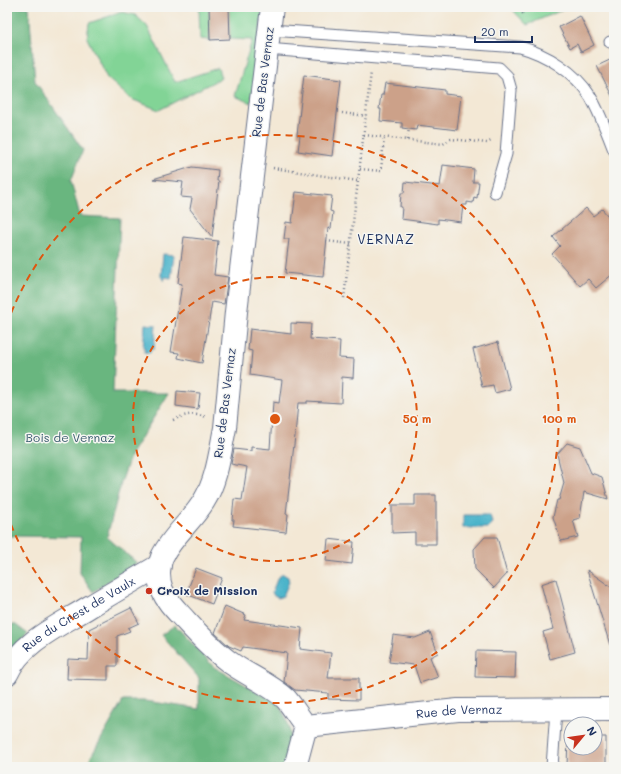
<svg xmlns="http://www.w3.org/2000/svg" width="621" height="774" viewBox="0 0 621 774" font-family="Mali,sans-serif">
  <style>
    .green { fill: #82d496; stroke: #4e827a }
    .forest { fill: #69b67f; stroke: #42726e }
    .water { fill: #4cb4ca; stroke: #347294 }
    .building { fill: #cca189 }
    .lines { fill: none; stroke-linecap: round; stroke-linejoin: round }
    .service-casing { stroke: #677088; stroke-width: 13 }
    .minor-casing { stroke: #677088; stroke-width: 24 }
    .path { stroke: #677088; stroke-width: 2.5; stroke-dasharray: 1 3; stroke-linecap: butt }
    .service { stroke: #fff; stroke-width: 11 }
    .minor { stroke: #fff; stroke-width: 22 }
    .ring { fill: none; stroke: #de5710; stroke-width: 2; stroke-dasharray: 7 5 }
    .poi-dot { fill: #c8321e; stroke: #f6f6f2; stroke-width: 1.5 }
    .labels { text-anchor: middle; stroke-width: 3; stroke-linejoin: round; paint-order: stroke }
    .street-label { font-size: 12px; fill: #1b2f5e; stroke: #f6f6f2 }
    .park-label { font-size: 12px; fill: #35586c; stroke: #f6f6f2 }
    .poi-label { font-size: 12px; font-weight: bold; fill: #1b2f5e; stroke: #f6f6f2; text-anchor: start }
    .neighbourhood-label { font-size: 13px; letter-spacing: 1px; fill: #1b2f5e; stroke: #f6f6f2 }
    .centre { fill: #de5710; stroke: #f6f6f2; stroke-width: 2 }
    .ring-label { font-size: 12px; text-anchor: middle; font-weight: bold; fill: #de5710; stroke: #f6f6f2; stroke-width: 3; stroke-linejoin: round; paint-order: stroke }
  </style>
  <rect width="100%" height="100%" fill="#f6f6f2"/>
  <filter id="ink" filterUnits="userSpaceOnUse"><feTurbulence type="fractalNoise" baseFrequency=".025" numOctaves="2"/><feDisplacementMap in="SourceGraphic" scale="8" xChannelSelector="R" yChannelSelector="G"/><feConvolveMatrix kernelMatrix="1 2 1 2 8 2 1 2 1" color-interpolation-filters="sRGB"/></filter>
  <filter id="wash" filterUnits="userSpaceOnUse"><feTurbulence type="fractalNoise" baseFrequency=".012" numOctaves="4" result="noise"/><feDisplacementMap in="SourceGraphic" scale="16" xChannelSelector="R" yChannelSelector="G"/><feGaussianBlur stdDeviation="0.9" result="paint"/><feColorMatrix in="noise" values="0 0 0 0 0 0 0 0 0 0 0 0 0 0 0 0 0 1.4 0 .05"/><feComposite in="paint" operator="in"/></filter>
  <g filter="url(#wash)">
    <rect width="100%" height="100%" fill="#f3e8d5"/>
    <path class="green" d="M199,7H209L210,40L200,39Z
      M229,7H263L251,103L235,96L252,40L230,39Z
      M510,7H569L527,25Z
      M122,12L135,15L147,26L175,82L218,68L221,78L159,110L131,99L107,78L87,38L89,23Z"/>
    <path class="forest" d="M7,7H29L35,81L83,150L71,181L80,216L120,218L113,393H169L131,454L121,483L107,537L137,563L93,592L80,573L81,537L7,536Z
      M7,624L16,625L28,634L7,654Z
      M175,625L214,667L279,704C293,729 292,739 288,767H93L89,760L123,701H146L199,709V678L161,635Z"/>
    <path class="water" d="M163,254L174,255L171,278L165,277L164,281L161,276Z
      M145,324L156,325L154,349H151L150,353L144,352L145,348H143Z
      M463,515H490L492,523L490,525L489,528H463Z
      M283,574L288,577L289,582L283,596L278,598L274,596L272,592L278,577Z"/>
    <g id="blocks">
      <path class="building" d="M209,7H229L230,39L210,40Z
        M580,16L594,45L581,52L577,44L570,48L559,27Z
        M614,58V100L597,66Z
        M304,75L341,80L332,156L298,151L300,136L297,135Z
        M385,83L445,90V94L461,96L457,130L417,125L416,130L402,128V123L380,121L381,109H379L381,95H383Z
        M443,165L474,169L473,182H479L477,198L474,197L473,203L467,202V205H463L461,222L438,219V224L401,219L402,207H400L401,193H404L405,182L440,186Z
        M192,167L218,170L217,181H219L212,237L190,209L192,198L181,197L183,182L153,179Z
        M296,192L332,196L330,211L333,212L331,229L328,228L323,277L285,273L289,239H284L286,222L292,223Z
        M586,208L593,216L602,209L614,223V273L596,288L588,279L580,286L552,254L560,246L553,237Z
        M184,237L218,241L214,275L228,277L224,304L212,302L202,363L178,358L179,353L171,352L182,284L178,283Z
        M291,323L311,324L310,339L340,341L339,358L354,359L353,378L342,377L341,403L307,401V403H298L295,436L286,514H288L286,532L233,526L234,520H232L234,499L242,500L247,467L231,464L234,449L251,451V447L270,449L273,402L279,403L282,380L250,375L252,351L248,350L250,329L291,334Z
        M498,342L510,389L495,393L493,385L482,387L473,349Z
        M177,391L200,393L198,409L176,406Z
        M567,443L580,447L591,473L602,477L608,499L584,492L580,518L573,520L578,537L561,541L553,517L557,500H559L564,483L557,454Z
        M415,495H436V544H415V532L392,533V505H415Z
        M485,537H497L507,574L494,588L475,569L474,549Z
        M328,539L354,542L352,564L326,561Z
        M196,568L222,578L212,604L186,594Z
        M587,570L614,589V645H610Z
        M556,579L575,652L550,659L543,632L553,629L541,584Z
        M225,606L246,615L244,620L302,628L300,649L331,653L328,678H359V700L328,699V693L295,690L284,682L287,653L243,647L241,651L229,646L215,633Z
        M131,608L139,623L128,628L130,631L117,636V666H108V680L67,679L68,659L88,660L89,629Z
        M430,632L438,653L430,657L438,677L420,683L414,665L389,662L393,635L415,638Z
        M476,651L516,652L515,678L475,677Z
        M568,736H571V748H595V737H606V767H567Z"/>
    </g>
  </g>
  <g filter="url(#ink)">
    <use href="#blocks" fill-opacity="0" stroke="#677088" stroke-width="1"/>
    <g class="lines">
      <g class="service-casing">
        <path id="service" d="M270,30L520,47C546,54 575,72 590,96C600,113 607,132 614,150
          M610,42H614
          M267,49L499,68L507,76L511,90L506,154L495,192
          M552,767L556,710"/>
      </g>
      <g class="minor-casing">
        <g id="minor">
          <path d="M272,7L236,312L225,428C220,452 217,480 204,501C192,521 172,536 162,557C158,567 158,580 162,590C167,602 177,611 186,621C199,635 212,649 228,661C246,675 269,683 286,699C293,707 299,718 306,726L295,767"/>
          <path id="s1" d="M7,674C21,642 60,625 89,607C112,593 136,579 160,565"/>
          <path id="s2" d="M306,726L458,710L614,709"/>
        </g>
      </g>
      <path class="path" d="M517,7L525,16
        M342,113L366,116
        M364,135L443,144L451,139L487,143L493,140
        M407,140L409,129
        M273,168L358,181
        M360,169L381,171L384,138
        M326,241L351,244
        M344,298L371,72
        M173,420C187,414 192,413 207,417"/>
      <use href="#service" class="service"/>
      <use href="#minor" class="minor"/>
    </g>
  </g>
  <g class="ring">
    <circle cx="275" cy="419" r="142"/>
    <path d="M7 324A284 284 0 1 1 7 514"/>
  </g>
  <circle class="poi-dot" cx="149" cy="591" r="4"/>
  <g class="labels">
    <g class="street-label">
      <text transform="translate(263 82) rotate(-83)" y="4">Rue de Bas Vernaz</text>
      <text transform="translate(225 403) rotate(-83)" y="4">Rue de Bas Vernaz</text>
      <text dy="4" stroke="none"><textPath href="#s1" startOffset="95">Rue du Crest de Vaulx</textPath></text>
      <text dy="4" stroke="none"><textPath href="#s2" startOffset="154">Rue de Vernaz</textPath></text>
    </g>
    <g class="park-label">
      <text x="70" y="442">Bois de Vernaz</text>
    </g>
    <g class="poi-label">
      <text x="157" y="595">Croix de Mission</text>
    </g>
    <g class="neighbourhood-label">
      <text x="386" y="244">VERNAZ</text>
    </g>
  </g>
  <circle cx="275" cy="419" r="6" class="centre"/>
  <g class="ring-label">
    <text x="417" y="423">50 m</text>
    <text x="559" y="423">100 m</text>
  </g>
  <rect width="621" height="774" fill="none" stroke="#f6f6f2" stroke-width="24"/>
  <g transform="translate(583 736) rotate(61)"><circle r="19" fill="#f6f6f2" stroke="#9ea6b7"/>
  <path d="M0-3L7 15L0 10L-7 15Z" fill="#c8321e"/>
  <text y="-6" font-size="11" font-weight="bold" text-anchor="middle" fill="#1b2f5e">N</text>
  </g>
  <path d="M475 36v6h57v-6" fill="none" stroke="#1b2f5e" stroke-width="2"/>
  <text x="481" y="36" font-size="12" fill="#1b2f5e" stroke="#f6f6f2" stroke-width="3" paint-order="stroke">20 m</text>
</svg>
